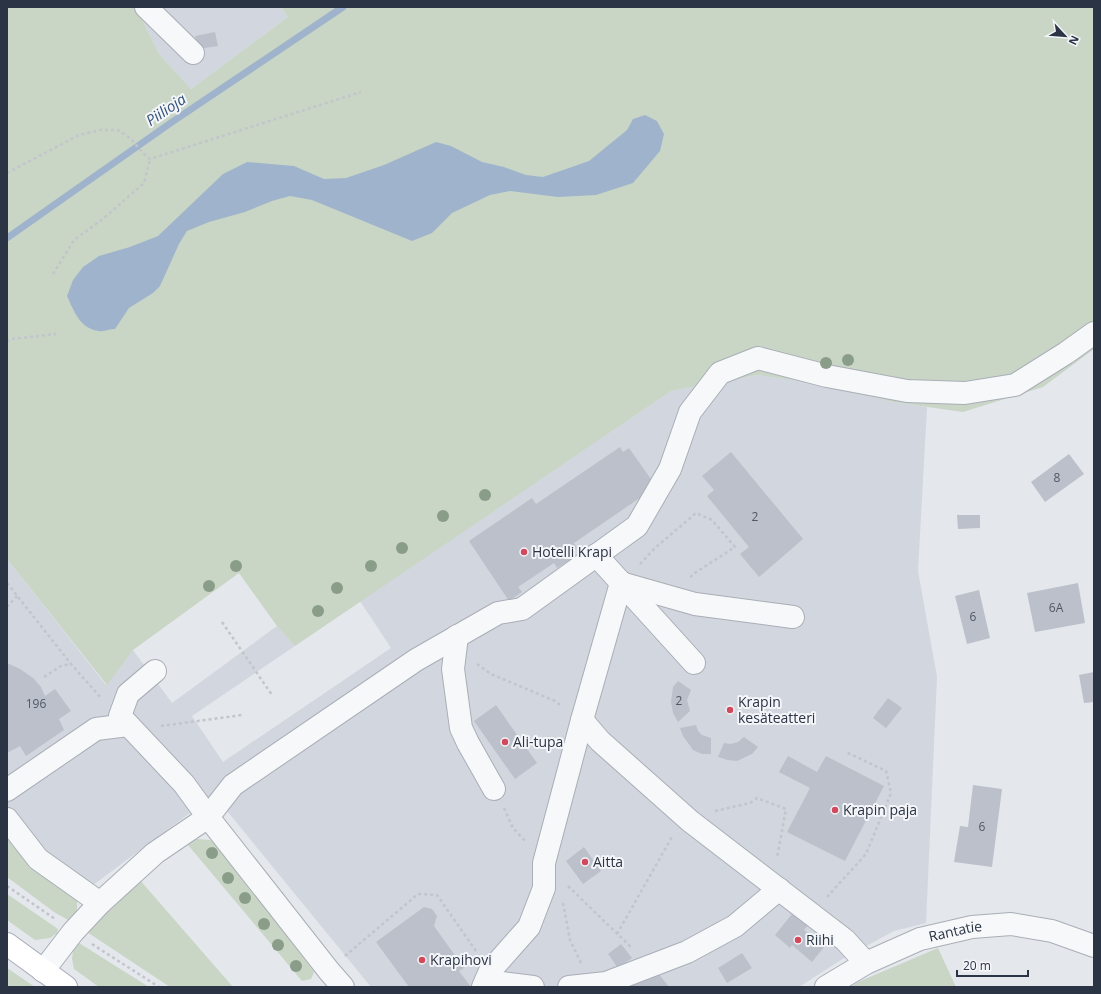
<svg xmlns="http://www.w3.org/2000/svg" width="1101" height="994" viewBox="0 0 1101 994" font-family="'Open Sans',sans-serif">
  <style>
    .built { fill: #d2d6de }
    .green { fill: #c9d6c5 }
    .water { fill: #9fb4cc }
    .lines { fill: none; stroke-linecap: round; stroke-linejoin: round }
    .stream { stroke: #9fb4cc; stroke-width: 7 }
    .building { fill: #bbc0ca }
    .minor-casing { stroke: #a9aeb7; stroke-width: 24 }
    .major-casing { stroke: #a3abb8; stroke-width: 24 }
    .path { stroke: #c2c5cb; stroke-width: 2.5; stroke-dasharray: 3 3; stroke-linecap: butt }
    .minor { stroke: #f7f8fa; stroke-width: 22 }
    .major { stroke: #fff; stroke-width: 22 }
    .tree { fill: #899d89 }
    .poi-dot { fill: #d1495b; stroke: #f4f6f9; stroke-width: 1.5 }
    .labels { text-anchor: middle; stroke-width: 4; stroke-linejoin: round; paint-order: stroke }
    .number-label { font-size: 12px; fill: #4f5766 }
    .poi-label { font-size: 14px; fill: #2b3445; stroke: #f4f6f9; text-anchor: start }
    .street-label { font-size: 14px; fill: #2b3445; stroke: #f4f6f9 }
    .water-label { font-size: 15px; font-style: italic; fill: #34527a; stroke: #f4f6f9 }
  </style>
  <rect width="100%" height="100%" fill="#e4e7ec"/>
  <path class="built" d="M136,7H281L288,17L191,89L159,54Z
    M757,375L820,384L893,402L927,407L918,571L937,677L926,923L894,931L844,958L799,987H371L214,795L77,897L29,867L7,838V559L106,685L133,650L172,703L277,626L295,646L192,716L223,762L391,648L360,601L671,391Z"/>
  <path class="green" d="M7,7H136L159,54L191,89L288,17L281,7H1094V349L1043,387L963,412L893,402L820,384L757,375L671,391L295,646L277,626L239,573L133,650L107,685L7,559Z
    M7,838L29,867L77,897V915L68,920L54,912L7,877Z
    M197,839L210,840L220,847L314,972L311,979L302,981L188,845Z
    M139,879L233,987H170L87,932Z
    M7,894L58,929L57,933L50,938L35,940L7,920Z
    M79,943L149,987H99L74,969L72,959L73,951Z
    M938,948L956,987H850L858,982Z
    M7,968L35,987H7Z"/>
  <path class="water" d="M645,115L657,121L664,134L660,151L633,183L596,195L558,197L510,191L490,195L452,213L432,233L412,241L312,200L290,196L272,201L245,212L209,222L187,231L179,244L160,286L153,293L129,308L115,329C110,329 103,332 99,331C80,329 74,311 67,296L73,280L83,267L99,256L130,247L158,236L223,174L247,162L294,166L324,179L346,178L384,165L436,142L451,146L482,162L504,167L526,175L543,177L589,161L627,130L633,119Z"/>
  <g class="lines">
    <path class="stream" d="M7,238L172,122L343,7"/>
  </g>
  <path class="building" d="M215,32L218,46L198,49L195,36Z
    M620,447L623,452L629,448L653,482L646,486L650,491L574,543L577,548L570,553L573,558L557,568L554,563L518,587L522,592L509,601L469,541L532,498L536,504Z
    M731,452L803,539L759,577L740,554L749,547L707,496L714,490L702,476Z
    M1069,454L1084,474L1045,502L1031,482Z
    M957,515H980V528L958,529Z
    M1078,583L1085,623L1035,632L1027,593Z
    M979,590L990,638L967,644L955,596Z
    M7,663L20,669L33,678L41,687L45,696L55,689L71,711L59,719L64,730L26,756L20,746L7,753Z
    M1094,672V702L1084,703L1079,675Z
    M678,681L691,690L687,700L690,711L678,722L673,713L671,702L673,687Z
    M888,698L902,708L886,728L873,718Z
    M496,705L537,763L515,779L474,721Z
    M696,725L698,731L702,735L711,738V754H702L693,750L683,736L680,728Z
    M744,737L758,747L752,754L737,761L728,760L718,757L724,743L731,744L738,742Z
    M788,756L817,772L826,756L884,786L845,861L787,832L810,788L779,772Z
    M973,785L1002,789L992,867L954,862L960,826L968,827Z
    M584,847L601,871L583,884L566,861Z
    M424,907L432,909L437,916L434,926L464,968L459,971L471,987H409L376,942Z
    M796,909L811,922L804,930L824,947L812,962L792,945L790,948L775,935Z
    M621,944L632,958L618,968L608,954Z
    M742,953L752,968L727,983L718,968Z
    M650,971L658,973L669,987H629Z"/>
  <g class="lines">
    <g class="minor-casing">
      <g id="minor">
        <path d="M146,7L193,53"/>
        <path d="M596,555L694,663"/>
        <path d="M457,636L453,669L461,728L468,743L494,789"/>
        <path d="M155,671L128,694L120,716L184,784L208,817L329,971L343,987"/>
        <path d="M582,720L600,741L690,821L845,940L866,963"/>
        <path d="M7,790L96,729L128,725"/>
        <path d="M7,819L38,859L100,903"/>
        <path d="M43,971L73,932L100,903L155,853L208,817L233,785L416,660L498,613L522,609L637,526L670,469L690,412L720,373L758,358L827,376L907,391L965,393L1015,385L1066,353L1094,333"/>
        <path d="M486,981L533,987"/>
        <path d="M483,987L490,971L529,927L544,888V863L582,720L621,583L695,604L793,617"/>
        <path d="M569,987L606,983L687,952L735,926L779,889"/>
        <path id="s1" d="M826,987L866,963L920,939L972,927L1011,924L1052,931L1094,946"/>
      </g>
    </g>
    <g class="major-casing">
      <path id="major" d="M7,944L66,987"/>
    </g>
    <path class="path" d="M7,173L79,135L100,130H118L130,138L144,154L150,159L361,92
      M53,274L74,240L104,218L144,183L150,159
      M7,342L11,339L56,334
      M640,564L655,548L696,513L712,520L735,547L693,574L689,579
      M7,583L71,664L102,699
      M7,607L17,596
      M222,622L272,695
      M477,664L491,674L555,701L562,706
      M44,677L61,666L71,664
      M161,726L242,715
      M504,808L513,828L526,842
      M715,811L750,803L757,798L786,809L777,858
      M7,886L55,919
      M568,886L632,948
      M827,897L866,854L891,793L886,771L846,752
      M563,903L570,940L581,963
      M617,934L673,835
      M92,944L159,987
      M345,956L418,894L437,895L476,951"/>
    <use href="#minor" class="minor"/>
    <use href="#major" class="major"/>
  </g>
  <g class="tree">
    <circle cx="848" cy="360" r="6"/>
    <circle cx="826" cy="363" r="6"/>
    <circle cx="485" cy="495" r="6"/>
    <circle cx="443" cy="516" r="6"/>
    <circle cx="402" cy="548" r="6"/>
    <circle cx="236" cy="566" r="6"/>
    <circle cx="371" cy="566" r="6"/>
    <circle cx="209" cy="586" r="6"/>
    <circle cx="337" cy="588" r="6"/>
    <circle cx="318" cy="611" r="6"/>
    <circle cx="212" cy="853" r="6"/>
    <circle cx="228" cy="878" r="6"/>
    <circle cx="245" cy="898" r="6"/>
    <circle cx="264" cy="924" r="6"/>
    <circle cx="278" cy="945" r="6"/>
    <circle cx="296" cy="966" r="6"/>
  </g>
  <g class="poi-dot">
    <circle cx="524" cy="552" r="4"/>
    <circle cx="730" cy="710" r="4"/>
    <circle cx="505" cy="742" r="4"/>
    <circle cx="835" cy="810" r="4"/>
    <circle cx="585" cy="862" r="4"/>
    <circle cx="798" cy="940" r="4"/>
    <circle cx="422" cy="960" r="4"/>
  </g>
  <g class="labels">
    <g class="number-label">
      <text x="1057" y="482">8</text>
      <text x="755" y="521">2</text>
      <text x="1056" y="612">6A</text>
      <text x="973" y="621">6</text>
      <text x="679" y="705">2</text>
      <text x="36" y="708">196</text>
      <text x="982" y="831">6</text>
    </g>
    <g class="poi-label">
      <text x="532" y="557">Hotelli Krapi</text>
      <text x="738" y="707">Krapin<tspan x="738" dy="16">kesäteatteri</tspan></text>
      <text x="513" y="747">Ali-tupa</text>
      <text x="843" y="815">Krapin paja</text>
      <text x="593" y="867">Aitta</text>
      <text x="806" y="945">Riihi</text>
      <text x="430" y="965">Krapihovi</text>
    </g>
    <g class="street-label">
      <text dy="5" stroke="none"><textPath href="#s1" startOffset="142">Rantatie</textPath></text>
    </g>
    <g class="water-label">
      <text transform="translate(166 110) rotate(-34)" y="5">Piilioja</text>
    </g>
  </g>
  <rect width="1101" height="994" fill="none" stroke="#2b3445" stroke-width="16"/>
  <g transform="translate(1065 36) rotate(116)" stroke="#f4f6f9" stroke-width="3" paint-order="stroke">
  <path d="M0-3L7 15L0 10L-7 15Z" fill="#2b3445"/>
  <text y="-6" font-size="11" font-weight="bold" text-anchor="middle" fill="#2b3445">N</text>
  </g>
  <path d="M957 970v6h71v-6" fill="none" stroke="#2b3445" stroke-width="2"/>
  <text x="963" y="970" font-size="12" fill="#2b3445" stroke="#f4f6f9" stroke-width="3" paint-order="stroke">20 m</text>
</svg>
